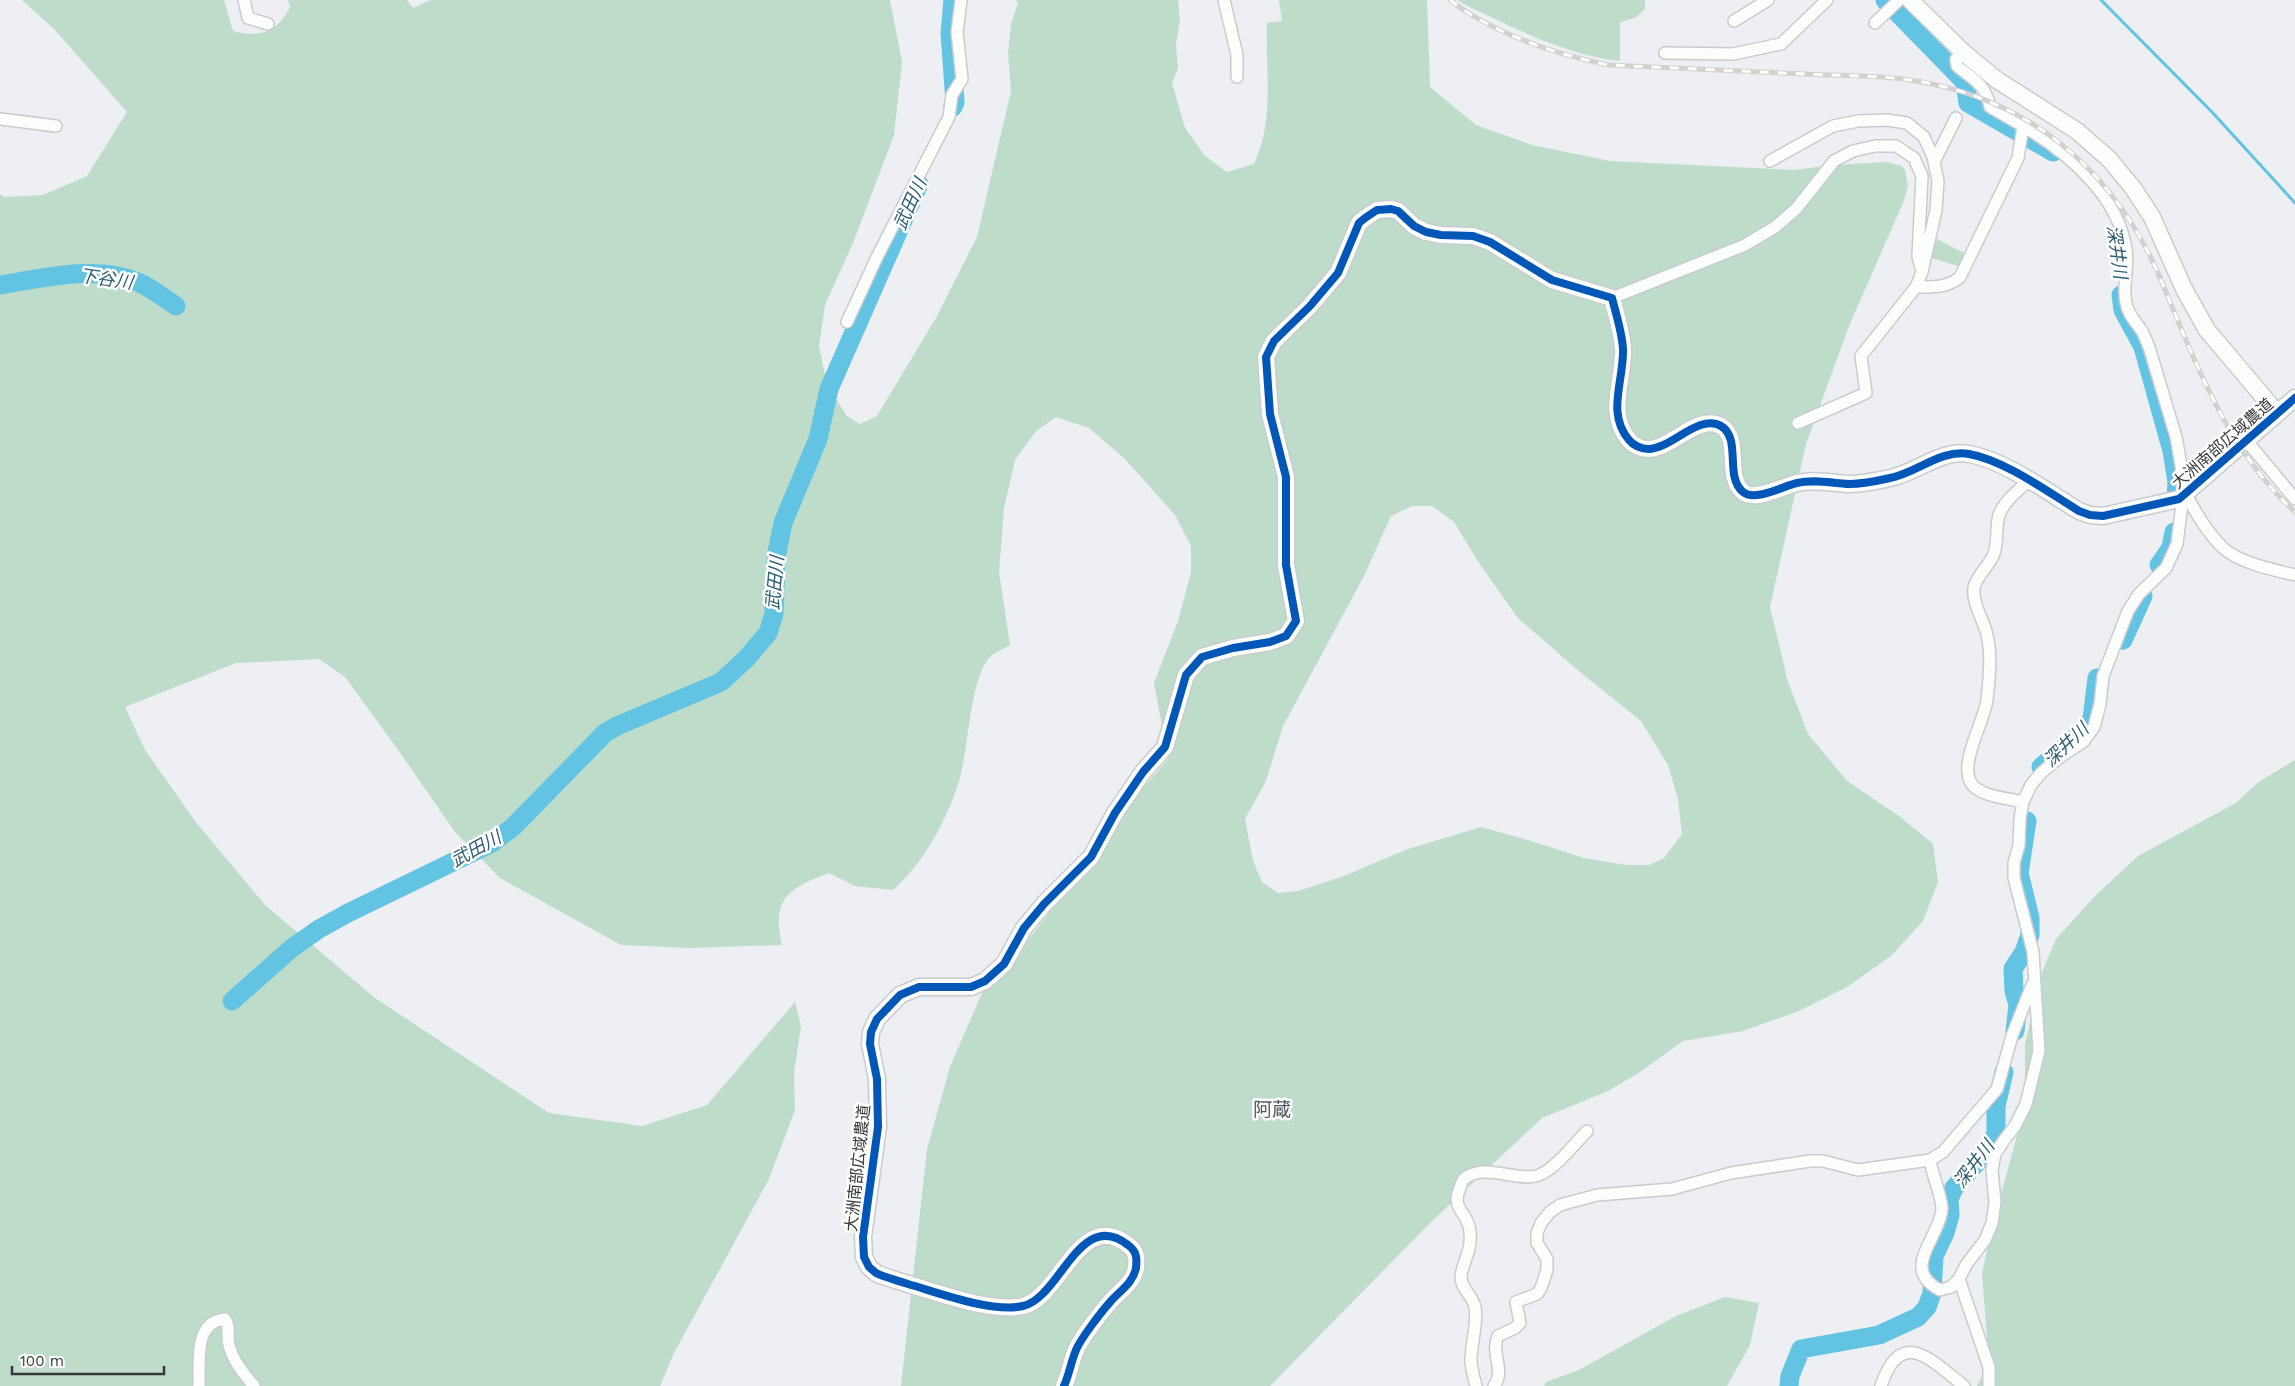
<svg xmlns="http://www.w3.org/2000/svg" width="2295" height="1386" viewBox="0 0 2295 1386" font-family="'Work Sans','Noto Sans JP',sans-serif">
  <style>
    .green { fill: #bddcc9; fill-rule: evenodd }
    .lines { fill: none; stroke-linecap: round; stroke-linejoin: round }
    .stream { stroke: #62c3e2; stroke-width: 3 }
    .river { stroke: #62c3e2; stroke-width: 19 }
    .street-casing { stroke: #c9cbce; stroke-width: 14 }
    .secondary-casing { stroke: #c9cbce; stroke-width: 19 }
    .street { stroke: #fcfdfd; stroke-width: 11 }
    .secondary { stroke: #fcfdfd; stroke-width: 16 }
    .rail-casing { stroke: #d1d1d2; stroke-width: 5 }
    .rail { stroke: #fff; stroke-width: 3; stroke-dasharray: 9; stroke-linecap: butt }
    .cycleway-casing { stroke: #fff; stroke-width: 11 }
    .cycleway { stroke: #0057b8; stroke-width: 8 }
    .labels { text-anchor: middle; stroke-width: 5; stroke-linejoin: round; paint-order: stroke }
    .street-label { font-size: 16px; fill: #353739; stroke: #fff }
    .water-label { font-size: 18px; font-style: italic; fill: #2c5e71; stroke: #fff }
    .quarter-label { font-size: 19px; fill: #53575d; stroke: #fff }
  </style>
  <rect width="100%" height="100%" fill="#edeff3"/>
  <path class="green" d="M22,0H224L233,31C260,38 277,33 290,7L288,0H407L413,8L431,0H890L902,62L894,135L853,243L825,305L819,346L827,385L847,416L860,424L877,416L936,318L977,237L1011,91L1008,53L1011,24L1018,3L1016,0H1178L1180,20L1176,45L1178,68L1172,83L1185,128L1205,156L1227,172L1254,164C1275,120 1265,70 1267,23L1282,21L1279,0H1427L1430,87L1476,125L1532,145L1610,161L1794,170L1833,165L1887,162L1902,166L1905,170L1908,186L1903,203L1849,326L1806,444L1770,607L1788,682L1808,734L1847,781L1899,816L1933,844L1938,882L1923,921L1891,956L1847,987L1799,1011L1743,1031L1683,1041L1640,1072L1608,1091L1542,1118L1430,1223L1270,1386H901L927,1149L950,1067L986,984L1010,963L1065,893L1096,866L1109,835L1126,808L1168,759L1154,683L1178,621L1191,572V546L1175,515L1125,459L1089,428L1056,417L1036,431L1015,460L1004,508L999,572L1010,645C1004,649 992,653 988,659C969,685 969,748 959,781C946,822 925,861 893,890L855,886L829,873C789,888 771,898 782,945L689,948L621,945L500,878L455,832L401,754L345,677L319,659L236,663L125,707L145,750L195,821L265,905L375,998L549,1113L642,1126L707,1105L795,1002L801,1026L794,1073L795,1110L768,1181L675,1351L660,1386H0V194L4,197L43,195L87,176L127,112L55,30ZM1412,506H1432L1454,522L1481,566L1518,618L1580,672L1641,721L1668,765L1678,799L1682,834L1664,858L1649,865H1626L1584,858L1528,840L1481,827L1405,850L1344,876L1298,891L1278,893L1262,882L1253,861L1245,819L1266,781L1283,726L1364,576L1391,516Z
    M1458,0H1645V9L1635,18L1620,22V61C1574,56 1530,36 1489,16C1479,11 1467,7 1458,0Z
    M1937,239L1968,255L1962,267L1931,258Z
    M2295,760V1386H1977L1986,1368L1987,1338L1982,1273L1994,1220L2025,1106V1044L2042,972L2056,939L2095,896L2138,856L2236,803L2257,783Z
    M1725,1297L1759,1303L1750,1345L1727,1386H1544L1546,1382L1579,1370L1676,1316Z"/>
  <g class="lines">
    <path class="stream" d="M2101,0L2212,112L2295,203"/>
    <path class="river" d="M1885,0L1965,82L1968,103L2053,152
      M953,107L955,102L950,33L953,0
      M0,285C44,278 102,263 144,285C155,291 166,299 176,306
      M2121,295L2123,310L2143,347L2172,451L2177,482L2176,500
      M2159,565L2171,548L2174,532
      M2123,640L2143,596
      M2041,767L2081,733L2092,719L2097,678
      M232,1001L292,948L319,929L348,913L492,843L513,827L605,733L617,726L721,682L746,659L768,633L774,614L776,557L783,523L818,439L829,389L919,184
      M2015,1031L2018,1005L2014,991L2013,969L2024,952L2030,935V918L2019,873L2027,821
      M1789,1386L1790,1376L1801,1349L1879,1335L1918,1317L1927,1307L1932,1293L1934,1256L1945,1233L1950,1215L1949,1199L1954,1188L1987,1151L1996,1134V1106L2004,1072"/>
    <g class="street-casing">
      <path id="street" d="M244,0L248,18L268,24
        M1224,0L1237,55V77
        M1734,21L1768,0
        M1875,23L1899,0
        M1665,53L1733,54L1781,44L1827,0
        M0,119L56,126
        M1770,161L1833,126L1858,121L1887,120L1907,123L1924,137L1933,157L1938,181L1936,210L1922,272L1916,287L1861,356L1866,393L1798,423
        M1934,162L1956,118
        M1916,287C1932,287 1948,288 1960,277L2018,158L2023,126L1990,107C1985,84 1975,81 1957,66L1956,59L1963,52
        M1612,298L1745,245L1775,227L1796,209L1834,161L1853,151L1875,146H1896L1914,158L1922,176L1918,256L1921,268
        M847,322L878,255L949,117L952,95L962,79L957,32L961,0
        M2246,440L2295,499
        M2186,494C2195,512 2209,534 2223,548C2240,563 2273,570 2295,575
        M2023,802C2008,798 1980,797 1971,783C1959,763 1984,722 1987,700C1989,680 1992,655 1987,635C1984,620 1972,604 1974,588C1976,576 1988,567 1993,556C1999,543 1995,529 1999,515C2004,501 2018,491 2028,481
        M1930,1160L1943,1152L1997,1089L2012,1036L2032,985
        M1959,1279L1989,1367V1386
        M199,1386C200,1363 193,1322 225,1319C231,1327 226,1336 229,1345C233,1361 244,1374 254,1386
        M1476,1386C1474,1378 1471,1368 1471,1360C1471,1343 1478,1323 1475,1307C1473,1296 1460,1288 1461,1276C1463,1260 1472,1252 1470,1232C1469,1212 1450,1210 1460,1188C1461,1184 1462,1180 1465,1178C1485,1163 1514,1181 1536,1176C1553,1172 1575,1143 1587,1131
        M1494,1386C1506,1371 1490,1353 1498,1336L1515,1328L1520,1323L1516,1302L1537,1294L1541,1288L1547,1270V1259L1537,1243V1233L1541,1223L1550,1212L1560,1205L1597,1195L1672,1189L1731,1173L1810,1161H1823L1858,1170L1930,1160C1932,1174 1942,1197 1942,1209C1940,1238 1899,1269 1940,1290L1951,1287L1959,1279L1966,1265L1985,1240L1992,1223L1995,1202L1992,1170L1995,1154L2004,1140L2015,1126L2026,1104L2039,1051L2033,952L2014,878V863L2019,845L2020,818L2023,802L2031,785L2041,773L2060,757L2083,742L2094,727L2100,704L2103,676L2128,611L2139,594L2166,568L2177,544L2183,496L2181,465L2176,437L2149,347C2147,343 2145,337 2143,333C2137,323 2128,315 2126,303C2122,286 2129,267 2126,249C2118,195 2068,153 2023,126
        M1881,1386C1901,1325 1932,1361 1964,1386"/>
    </g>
    <g class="secondary-casing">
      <path id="secondary" d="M1910,0L1963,52L1997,80L2077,131L2109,159L2133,188L2152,217L2184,289L2207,330L2277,413
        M1064,1386C1069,1375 1071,1362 1076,1350C1081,1338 1102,1311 1111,1301C1121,1290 1133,1283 1136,1268C1137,1259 1137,1251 1128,1245C1080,1207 1060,1298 1023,1306C992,1313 939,1293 908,1284C897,1280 886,1278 876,1273L869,1267L864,1257L863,1237L878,1127L877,1079L870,1044L871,1032L877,1019L900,995L919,987H971L985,981L1004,964L1024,928L1044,904L1091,857L1115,813L1143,772L1165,747L1186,675L1202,657L1233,648L1270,642L1286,636L1296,621L1286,565V477L1270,414L1266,357L1274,341L1310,306L1338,273L1359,223L1365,218L1377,210L1391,209L1398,211L1414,226L1426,232L1441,235L1473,236L1490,242L1552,280L1612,298C1616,314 1622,332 1623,349C1624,381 1606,413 1629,440C1633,445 1641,449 1648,449C1672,449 1698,413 1721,426C1742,439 1724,476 1743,492C1755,502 1783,486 1797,483C1814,479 1831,483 1849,484C1863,484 1877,481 1890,478C1917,473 1940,449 1969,454C2004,460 2048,492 2079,511L2090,515L2103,516L2179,499L2295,398"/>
    </g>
    <use href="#street" class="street"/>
    <use href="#secondary" class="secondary"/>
    <g class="rail-casing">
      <path id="rail" d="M1450,0C1492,33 1557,55 1609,65C1674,68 1740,71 1805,74C1840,76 1876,75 1910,80C2026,97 2111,167 2158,273C2194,358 2225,448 2295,512"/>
    </g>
    <use href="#rail" class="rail"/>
    <g class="cycleway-casing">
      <path id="cycleway" d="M1064,1386C1069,1375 1071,1362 1076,1350C1081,1338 1102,1311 1111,1301C1121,1290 1133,1283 1136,1268C1137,1259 1137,1251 1128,1245C1080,1207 1060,1298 1023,1306C992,1313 939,1293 908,1284C897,1280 886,1278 876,1273L869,1267L864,1257L863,1237L878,1127L877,1079L870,1044L871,1032L877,1019L900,995L919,987H971L985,981L1004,964L1024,928L1044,904L1091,857L1115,813L1143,772L1165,747L1186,675L1202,657L1233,648L1270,642L1286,636L1296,621L1286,565V477L1270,414L1266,357L1274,341L1310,306L1338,273L1359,223L1365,218L1377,210L1391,209L1398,211L1414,226L1426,232L1441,235L1473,236L1490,242L1552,280L1612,298C1616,314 1622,332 1623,349C1624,381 1606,413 1629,440C1633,445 1641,449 1648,449C1672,449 1698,413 1721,426C1742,439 1724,476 1743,492C1755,502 1783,486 1797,483C1814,479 1831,483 1849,484C1863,484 1877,481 1890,478C1917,473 1940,449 1969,454C2004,460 2048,492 2079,511L2090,515L2103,516L2179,499L2295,398"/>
    </g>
    <use href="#cycleway" class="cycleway"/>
  </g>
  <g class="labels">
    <g class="street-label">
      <text transform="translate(2222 443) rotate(-41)" y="6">大洲南部広域農道</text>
      <text transform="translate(857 1168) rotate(-84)" y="6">大洲南部広域農道</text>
    </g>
    <g class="water-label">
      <text transform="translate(910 204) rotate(-66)" y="6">武田川</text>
      <text transform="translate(2117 252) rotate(82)" y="6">深井川</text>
      <text transform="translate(106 279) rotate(8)" y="6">下谷川</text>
      <text transform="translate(775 583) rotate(-85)" y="6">武田川</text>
      <text transform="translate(2066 745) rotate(-44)" y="6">深井川</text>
      <text transform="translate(476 849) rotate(-29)" y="6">武田川</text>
      <text transform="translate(1974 1164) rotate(-53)" y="6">深井川</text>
    </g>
    <g class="quarter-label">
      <text x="1272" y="1116">阿蔵</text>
    </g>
  </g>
  <path d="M12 1366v8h152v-8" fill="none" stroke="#353739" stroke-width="2.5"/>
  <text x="20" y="1366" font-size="15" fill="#353739" stroke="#ffffff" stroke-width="4" paint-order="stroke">100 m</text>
</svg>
